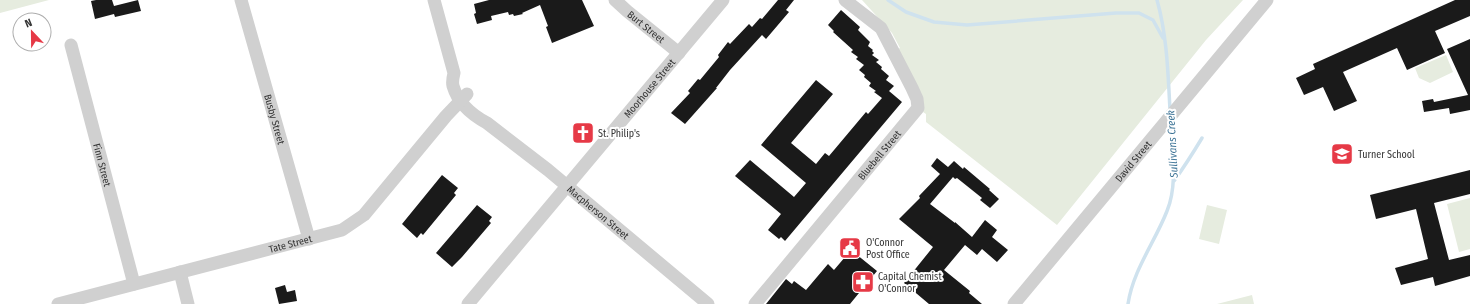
<svg xmlns="http://www.w3.org/2000/svg" width="1470" height="304" viewBox="0 0 1470 304" font-family="'Fira Sans Condensed',sans-serif">
  <style>
    .green { fill: #e6ecdf }
    .lines { fill: none; stroke-linecap: round; stroke-linejoin: round }
    .stream { stroke: #cfe2ee; stroke-width: 3.5 }
    .building { fill: #1a1a1a }
    .minor { stroke: #d0d0d0; stroke-width: 13 }
    .labels { text-anchor: middle; stroke-width: 4; stroke-linejoin: round; paint-order: stroke }
    .street-label { font-size: 10px; fill: #333; stroke: #fff }
    .poi-label { font-size: 10px; fill: #333; stroke: #fff; text-anchor: start }
    .water-label { font-size: 11px; font-style: italic; fill: #3f7597; stroke: #fff }
  </style>
  <rect width="100%" height="100%" fill="#fff"/>
  <path class="green" d="M0,0H49L0,13Z
    M862,0H1243L1206,40L1057,225L926,122V114L923,112L921,101L898,49L900,48L892,33Z
    M1446,55L1453,72L1430,83L1419,78L1415,68Z
    M1470,198V249L1459,252L1447,204Z
    M1207,205L1227,210L1219,244L1199,239Z
    M1252,295L1254,304H1217Z"/>
  <g class="lines">
    <path class="stream" d="M888,0L906,12L934,22L967,25L1116,13H1139L1153,20L1163,38
      M1157,0C1167,35 1168,73 1170,110
      M1174,181C1184,167 1193,153 1202,138
      M1128,304C1133,270 1155,242 1167,211C1178,185 1172,150 1171,122"/>
  </g>
  <path class="building" d="M96,0H112L114,6L138,0L141,11L115,17L114,14L95,19L91,1Z
    M489,0H582L594,26L552,43L546,27L548,26L540,5L522,13L523,14L514,16L513,14L509,15L508,12L491,16L492,20L477,24L474,14L476,13L474,4Z
    M778,0H794L786,10L789,12L766,39L762,35L730,70L716,88H717L685,124L671,113L690,93L688,91L698,79L700,80L719,57L718,55L728,42L730,44L749,24L752,27L760,18L762,19Z
    M1455,0H1470V16L1435,31L1445,53L1407,70L1397,48L1343,72L1357,101L1334,111L1323,87L1304,95L1296,78L1315,69L1313,64Z
    M841,10L860,27L858,30L870,42L868,46L873,50L872,51L874,53L872,55L879,60L876,62L882,67L881,69L889,76L886,80L894,86L889,91L902,102L785,241L781,237L779,239L768,230L781,214L735,176L750,160L794,197L806,183L761,145L816,80L833,94L791,143L816,164L825,153L829,156L866,112L868,114L882,98L874,92L876,91L869,86L871,83L864,77L865,75L859,70L864,65L856,59L858,57L851,52L853,50L833,32L834,31L828,25Z
    M1470,39V110L1450,114L1449,108L1424,112L1422,101L1433,99L1434,102L1468,95L1447,49Z
    M937,158L948,167L954,161L963,169L964,167L990,189L989,190L999,199L990,208L980,200L982,198L957,178L955,179L953,177L930,204L955,223V222L972,237L985,220L997,230L992,237L1008,250L997,262L982,249L977,255L965,245L944,270L970,291L969,293L982,304H929L904,283L933,247L899,219L920,198L919,196L940,174L931,166Z
    M1470,170V194L1434,203L1449,260L1470,255V276L1435,286L1433,277L1401,285L1395,268L1428,259L1416,209L1376,219L1370,195Z
    M442,175L458,188L454,193L456,195L423,235L421,233L417,238L402,224Z
    M477,205L492,217L489,221L491,223L462,257L452,267L436,253Z
    M851,250L877,271L850,304H766L786,279L792,284L794,281L806,290L828,264L834,270Z
    M285,285L287,292L295,290L297,301L279,304L275,288Z"/>
  <g class="lines">
    <g class="minor">
      <path id="s1" d="M241,0L309,239"/>
      <path id="s2" d="M434,0L454,73C453,77 452,82 453,86C458,103 472,115 487,123L548,170L708,304"/>
      <path id="s3" d="M615,0L627,11L679,53"/>
      <path id="s4" d="M71,45L134,284"/>
      <path d="M180,272L188,304"/>
      <path id="s5" d="M58,304L342,230L364,215L446,116L467,94"/>
      <path id="s6" d="M468,304L723,0"/>
      <path id="s7" d="M755,304L918,108L917,99L912,88L881,28L845,0"/>
      <path id="s8" d="M1014,304L1267,0"/>
    </g>
  </g>
  <defs>
    <g id="church-square" transform="scale(1.15)"><rect x="-9" y="-9" width="18" height="18" rx="4" fill="#e63946" stroke="#fff"/><path d="M-1.2-6h2.4v3.5h3.3v2.4h-3.3V6h-2.4V-.1h-3.3v-2.4h3.3Z" fill="#fff"/></g>
    <g id="school-square" transform="scale(1.15)"><rect x="-9" y="-9" width="18" height="18" rx="4" fill="#e63946" stroke="#fff"/><path d="M0-5L7-2L0 1L-7-2ZM-4 1L0 2.5L4 1V4Q0 6-4 4Z" fill="#fff"/></g>
    <g id="civic-square" transform="scale(1.15)"><rect x="-9" y="-9" width="18" height="18" rx="4" fill="#e63946" stroke="#fff"/><path d="M-.6-6.5H3V-4.5H.6V-3L4-1V1h2V6H-6V1h2V-1L-.6-3ZM-1.2 2.5V6h2.4V2.5Z" fill="#fff"/></g>
    <g id="pharmacy-square" transform="scale(1.15)"><rect x="-9" y="-9" width="18" height="18" rx="4" fill="#e63946" stroke="#fff"/><path d="M-2-6h4v4h4v4h-4v4h-4v-4h-4v-4h4Z" fill="#fff"/></g>
  </defs>
  <g fill-rule="evenodd">
    <use href="#church-square" x="583" y="133"/>
    <use href="#school-square" x="1342" y="154"/>
    <use href="#civic-square" x="850" y="248"/>
    <use href="#pharmacy-square" x="863" y="282"/>
  </g>
  <g class="labels">
    <g class="street-label">
      <text dy="4" stroke="none"><textPath href="#s3" startOffset="41">Burt Street</textPath></text>
      <text dy="4" stroke="none"><textPath href="#s6" startOffset="282">Moorhouse Street</textPath></text>
      <text dy="4" stroke="none"><textPath href="#s1" startOffset="124">Busby Street</textPath></text>
      <text dy="4" stroke="none"><textPath href="#s7" startOffset="194">Bluebell Street</textPath></text>
      <text dy="4" stroke="none"><textPath href="#s8" startOffset="186">David Street</textPath></text>
      <text dy="4" stroke="none"><textPath href="#s4" startOffset="124">Finn Street</textPath></text>
      <text dy="4" stroke="none"><textPath href="#s2" startOffset="283">Macpherson Street</textPath></text>
      <text dy="4" stroke="none"><textPath href="#s5" startOffset="240">Tate Street</textPath></text>
    </g>
    <g class="poi-label">
      <text x="598" y="137">St. Philip's</text>
      <text x="1358" y="158">Turner School</text>
      <text x="866" y="246">O'Connor<tspan x="866" dy="12">Post Office</tspan></text>
      <text x="878" y="280">Capital Chemist<tspan x="878" dy="12">O'Connor</tspan></text>
    </g>
    <g class="water-label">
      <text transform="translate(1172 144) rotate(-93)" y="4">Sullivans Creek</text>
    </g>
  </g>
  <g transform="translate(32 32) rotate(338)"><circle r="19" fill="#ffffff" stroke="#adadad"/>
  <path d="M0-3L7 15L0 10L-7 15Z" fill="#e63946"/>
  <text y="-6" font-size="11" font-weight="bold" text-anchor="middle" fill="#333333">N</text>
  </g>
</svg>
